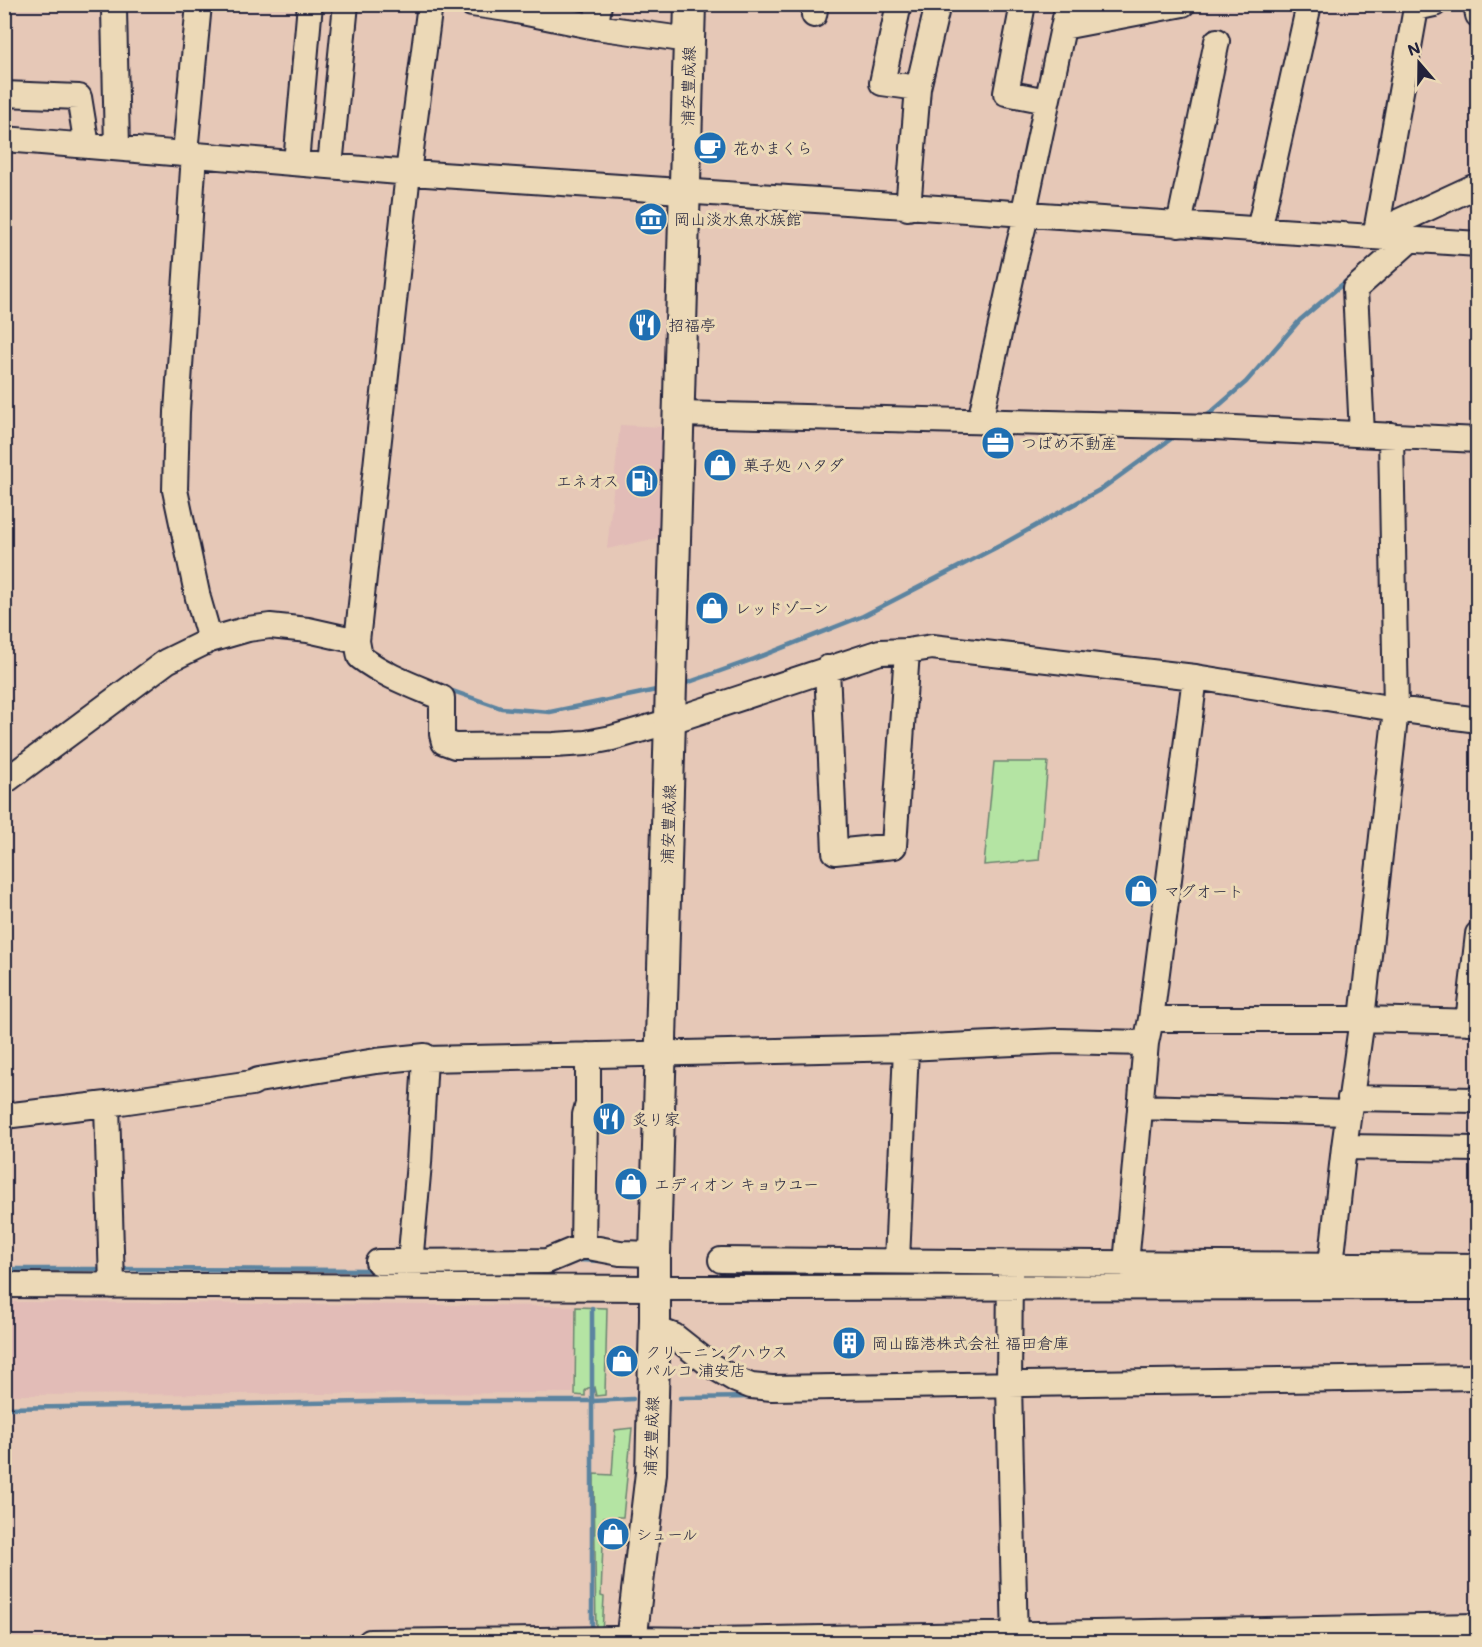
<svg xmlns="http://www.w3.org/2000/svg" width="1482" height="1647" viewBox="0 0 1482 1647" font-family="Mali,'Klee One',sans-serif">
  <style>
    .built { fill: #e2bcb7 }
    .green { fill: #b4e4a3; stroke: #6b836f; stroke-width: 1.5 }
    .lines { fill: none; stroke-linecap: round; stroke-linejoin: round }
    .stream { stroke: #5c84a0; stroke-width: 4.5 }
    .minor-casing { stroke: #22223b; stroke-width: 28 }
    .major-casing { stroke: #22223b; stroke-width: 34 }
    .minor { stroke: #ecd9b7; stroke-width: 24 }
    .major { stroke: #ecd9b7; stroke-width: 30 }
    .labels { text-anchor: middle; stroke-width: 6; stroke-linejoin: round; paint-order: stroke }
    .street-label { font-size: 16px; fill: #22223b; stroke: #ecd9b7 }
    .poi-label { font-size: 16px; fill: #22223b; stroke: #ecd9b7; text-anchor: start }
  </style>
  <rect width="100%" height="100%" fill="#e6c8b7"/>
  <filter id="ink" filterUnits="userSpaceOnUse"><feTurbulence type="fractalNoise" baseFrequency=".0167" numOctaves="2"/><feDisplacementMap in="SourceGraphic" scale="12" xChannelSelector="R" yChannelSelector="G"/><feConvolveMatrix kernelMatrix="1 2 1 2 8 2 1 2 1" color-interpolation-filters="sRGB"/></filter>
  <g filter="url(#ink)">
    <path class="built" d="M620,425L665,427L662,537L607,549Z
      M9,1302L575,1306L573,1393L8,1395Z"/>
    <path class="green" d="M994,762H1048L1039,860L984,865Z
      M576,1307L607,1308L605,1395L596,1396L594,1387L588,1388L585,1391V1396L575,1395Z
      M632,1428L623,1517H604L601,1596L604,1597L602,1633L596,1634L594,1474L612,1475L615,1430Z"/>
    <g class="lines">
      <path class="stream" d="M1208,415L1246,382L1300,320L1351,277
        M681,685L754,659L863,616L1003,544L1103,488L1175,436
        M447,689L501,708L550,712L661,689
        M578,1260L602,1261
        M4,1269H104
        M118,1269L374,1270
        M592,1308V1632
        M680,1398L753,1397
        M4,1408L425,1401H592L633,1399"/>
      <g class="minor-casing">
        <path id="minor" d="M430,4L408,173L357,641L360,657C385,676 414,686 442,698V734L444,742L455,746L554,745L586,743L612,738L671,721L880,652L907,651L932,647L1195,677L1396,709L1478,720
          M472,4L507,9L596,27L689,40
          M899,4L882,83L918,88
          M1023,4L1006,93L1047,101
          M1476,4L1478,15
          M114,9L117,148
          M814,15L816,4
          M596,27L599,4
          M1063,27L1183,4
          M4,94L79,97L87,146
          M4,139C140,150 276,162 411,173C766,200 1122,221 1478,244
          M185,153L199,4
          M194,154L177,412L175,490L198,598L210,640
          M296,163L310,4
          M330,166L346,4
          M908,208L918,88L938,4
          M1179,225L1217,41
          M1259,230L1308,9
          M1375,237L1416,8L1434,4
          M1375,237L1400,221L1478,185
          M679,414L1214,427L1478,440
          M980,421L1016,256L1024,224L1023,216L1068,4
          M1362,434L1355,289L1410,240
          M827,668L835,852L894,846L907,651
          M4,782L167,661L210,640L248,629L270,626L308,630L357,641
          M1151,1019H1362L1478,1022
          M1468,1022L1478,934
          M1350,1098L1478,1100
          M107,1104L112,1286
          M1140,1107L1348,1113
          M4,1116L107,1104L252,1083L258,1080L376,1061L425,1056V1059L906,1048L1058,1041L1146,1043
          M1344,1147L1478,1149
          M583,1246L585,1115L588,1104V1055
          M721,1260L1478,1266
          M897,1261L906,1048
          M378,1262L547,1261L583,1246L620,1253L655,1254
          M1126,1264L1146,1043L1151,1019L1195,677
          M1331,1265L1344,1147L1362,1019L1396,709L1391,435
          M1010,1271L1009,1384L1015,1642
          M409,1275L419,1163L425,1059
          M4,1285L655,1288L1478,1287
          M655,1329L674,1336L712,1366L736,1380L751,1386L772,1388L1478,1377
          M370,1642L615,1639L712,1640L1478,1626"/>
      </g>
      <g class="major-casing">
        <path id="major" d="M631,1642L651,1473L655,1319V1254L690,4"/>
      </g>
      <use href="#minor" class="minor"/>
      <use href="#major" class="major"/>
    </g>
  </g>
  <defs>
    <g id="cafe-disc" transform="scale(1.725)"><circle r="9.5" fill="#1f6fb2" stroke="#ecd9b7"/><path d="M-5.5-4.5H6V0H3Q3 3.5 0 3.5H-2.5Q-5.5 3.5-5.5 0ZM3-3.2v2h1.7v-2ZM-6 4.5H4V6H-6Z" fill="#fff"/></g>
    <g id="museum-disc" transform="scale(1.725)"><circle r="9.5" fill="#1f6fb2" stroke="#ecd9b7"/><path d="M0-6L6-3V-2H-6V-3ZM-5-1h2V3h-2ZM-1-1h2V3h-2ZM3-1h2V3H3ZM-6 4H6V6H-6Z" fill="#fff"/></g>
    <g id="restaurant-disc" transform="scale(1.725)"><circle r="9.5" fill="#1f6fb2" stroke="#ecd9b7"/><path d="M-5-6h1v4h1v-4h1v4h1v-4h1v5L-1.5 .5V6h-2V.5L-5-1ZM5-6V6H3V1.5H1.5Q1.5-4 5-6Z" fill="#fff"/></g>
    <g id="office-disc" transform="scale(1.725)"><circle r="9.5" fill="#1f6fb2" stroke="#ecd9b7"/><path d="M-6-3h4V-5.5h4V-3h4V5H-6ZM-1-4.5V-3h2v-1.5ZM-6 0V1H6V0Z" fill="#fff"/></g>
    <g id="shop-disc" transform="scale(1.725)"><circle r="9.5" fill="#1f6fb2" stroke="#ecd9b7"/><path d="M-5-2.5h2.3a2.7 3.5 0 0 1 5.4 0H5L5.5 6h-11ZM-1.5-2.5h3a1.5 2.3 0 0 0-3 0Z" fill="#fff"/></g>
    <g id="fuel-disc" transform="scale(1.725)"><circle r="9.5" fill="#1f6fb2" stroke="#ecd9b7"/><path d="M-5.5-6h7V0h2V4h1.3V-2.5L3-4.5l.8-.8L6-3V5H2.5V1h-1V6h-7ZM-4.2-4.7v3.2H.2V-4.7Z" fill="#fff"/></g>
    <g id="building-disc" transform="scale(1.725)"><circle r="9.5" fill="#1f6fb2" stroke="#ecd9b7"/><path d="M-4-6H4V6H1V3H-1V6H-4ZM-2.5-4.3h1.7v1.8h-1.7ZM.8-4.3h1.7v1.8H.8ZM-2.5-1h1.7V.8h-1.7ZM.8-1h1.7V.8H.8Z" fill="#fff"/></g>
  </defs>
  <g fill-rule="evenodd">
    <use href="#cafe-disc" x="710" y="148"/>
    <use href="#museum-disc" x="651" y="219"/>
    <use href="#restaurant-disc" x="645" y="325"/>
    <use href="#office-disc" x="998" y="443"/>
    <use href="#shop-disc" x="720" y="465"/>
    <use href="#fuel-disc" x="642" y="481"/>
    <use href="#shop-disc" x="712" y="608"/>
    <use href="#shop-disc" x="1141" y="891"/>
    <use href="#restaurant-disc" x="609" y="1119"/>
    <use href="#shop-disc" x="631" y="1184"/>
    <use href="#building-disc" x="849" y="1343"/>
    <use href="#shop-disc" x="622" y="1361"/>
    <use href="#shop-disc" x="613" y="1534"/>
  </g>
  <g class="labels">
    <g class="street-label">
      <text transform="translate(688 86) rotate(-89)" y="6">浦安豊成線</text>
      <text transform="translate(668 824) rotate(-88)" y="6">浦安豊成線</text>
      <text transform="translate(651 1436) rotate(-88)" y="6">浦安豊成線</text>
    </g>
    <g class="poi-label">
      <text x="733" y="154">花かまくら</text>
      <text x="674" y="225">岡山淡水魚水族館</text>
      <text x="668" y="331">招福亭</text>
      <text x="1021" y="449">つばめ不動産</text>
      <text x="743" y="471">菓子処 ハタダ</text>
      <text x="619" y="487" text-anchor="end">エネオス</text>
      <text x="735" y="614">レッドゾーン</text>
      <text x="1164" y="897">マグオート</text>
      <text x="632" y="1125">炙り家</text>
      <text x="654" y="1190">エディオン キョウユー</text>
      <text x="872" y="1349">岡山臨港株式会社 福田倉庫</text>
      <text x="645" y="1358">クリーニングハウス<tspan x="645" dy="18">パルコ 浦安店</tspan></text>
      <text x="636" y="1540">シュール</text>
    </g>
  </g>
  <rect width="1482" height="1647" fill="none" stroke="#ecd9b7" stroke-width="24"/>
  <rect x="12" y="12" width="1458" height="1623" fill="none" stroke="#22223b" stroke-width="2" filter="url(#ink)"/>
  <g transform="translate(1419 63) rotate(340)" stroke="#ecd9b7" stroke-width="4.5" paint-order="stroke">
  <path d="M0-4.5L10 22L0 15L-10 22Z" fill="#22223b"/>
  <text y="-9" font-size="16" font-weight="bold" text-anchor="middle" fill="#22223b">N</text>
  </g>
</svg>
